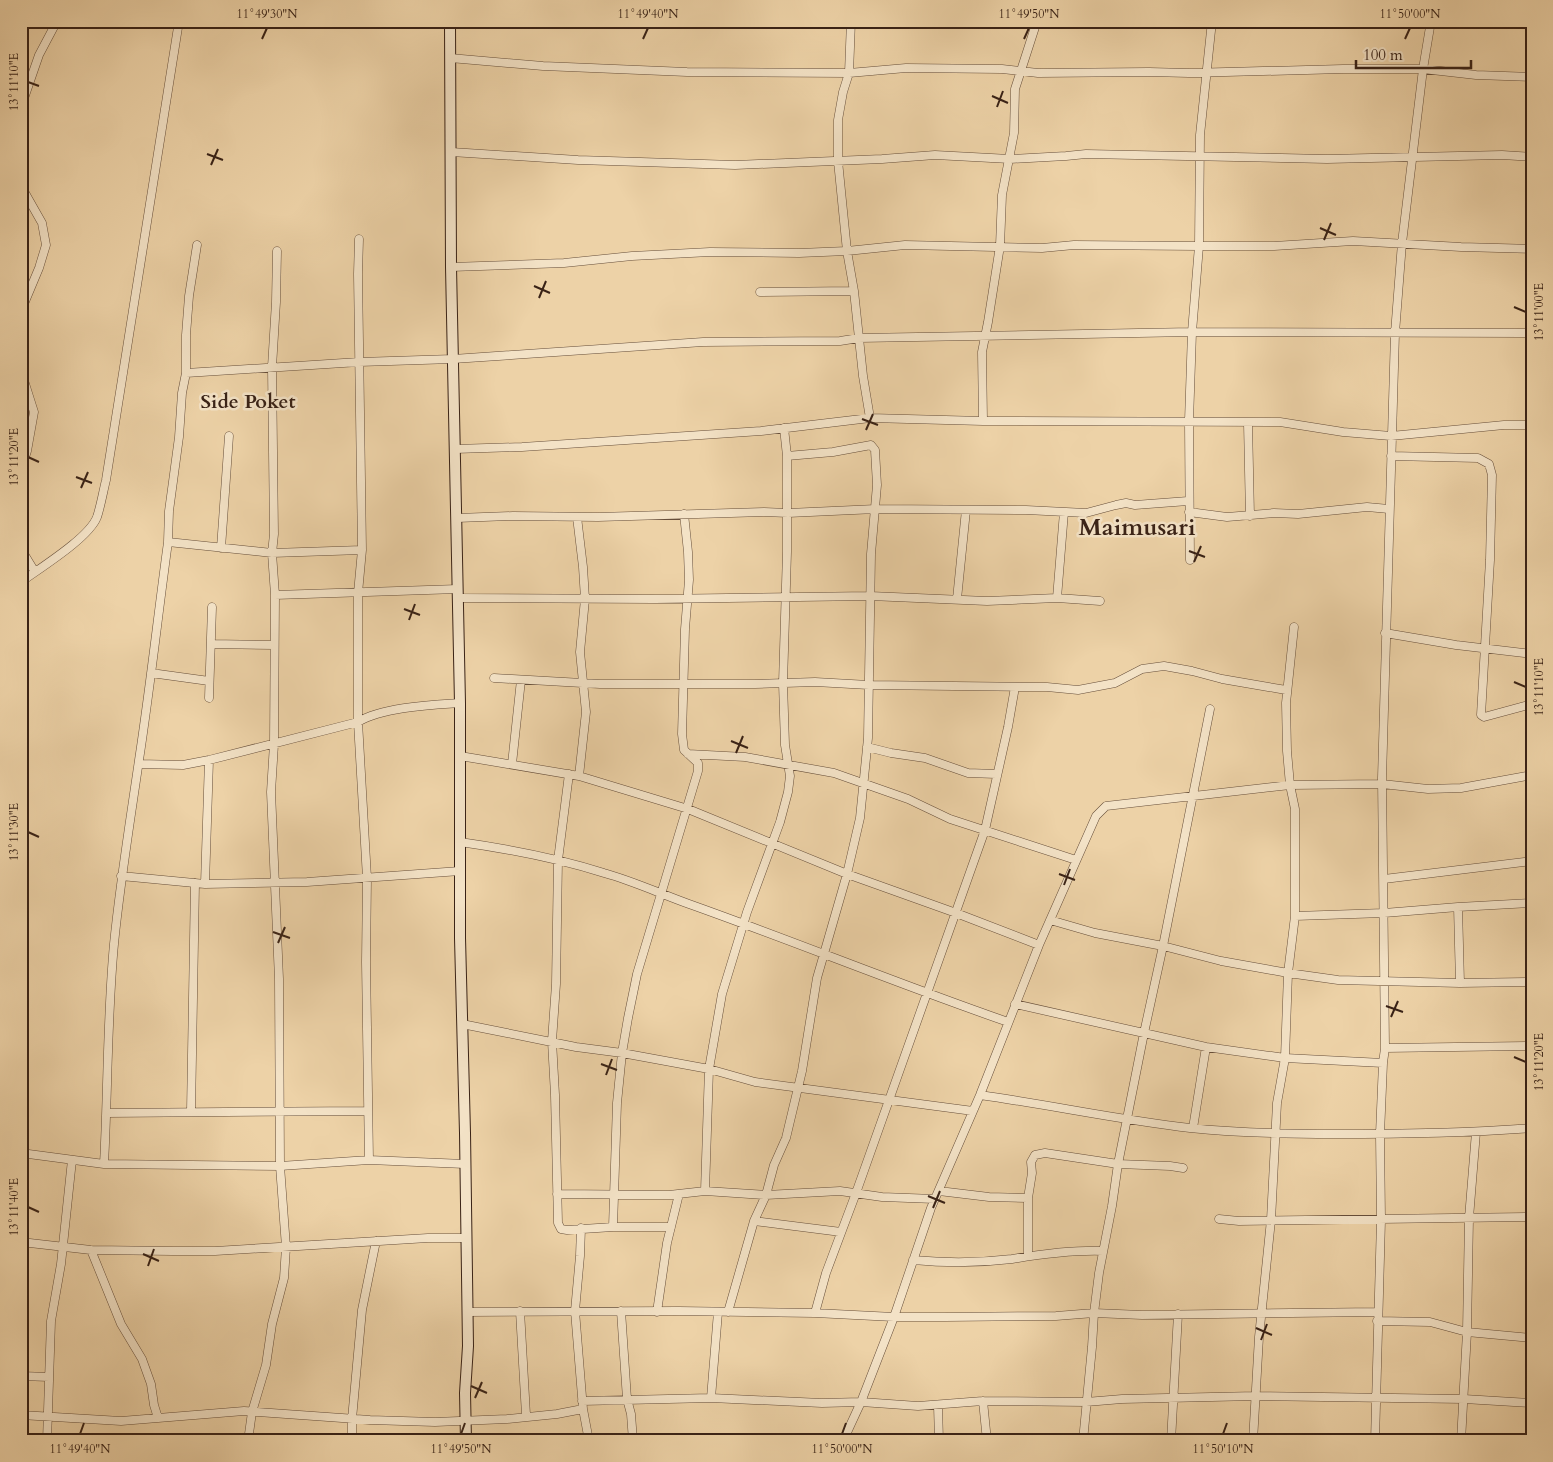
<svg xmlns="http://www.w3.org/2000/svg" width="1553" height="1462" viewBox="0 0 1553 1462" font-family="Cardo,serif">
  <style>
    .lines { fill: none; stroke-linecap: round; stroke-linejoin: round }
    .minor-casing { stroke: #664e3a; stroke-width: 9 }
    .secondary-casing { stroke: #392216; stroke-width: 12 }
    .minor { stroke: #f3e2c6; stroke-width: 8 }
    .secondary { stroke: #f3e2c6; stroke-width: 10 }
    .ticks { fill: none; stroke: #392216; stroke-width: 2 }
    .labels { text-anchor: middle; stroke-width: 5; stroke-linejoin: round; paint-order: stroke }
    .neighbourhood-label { font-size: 20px; font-weight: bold; fill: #392216; stroke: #f3e2c6 }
    .district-label { font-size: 24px; font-weight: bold; fill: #392216; stroke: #f3e2c6 }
    .neatline { fill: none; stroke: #392216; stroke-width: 2 }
    .ticks-label { font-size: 12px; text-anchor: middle; fill: #392216 }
  </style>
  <rect width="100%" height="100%" fill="#edd2a7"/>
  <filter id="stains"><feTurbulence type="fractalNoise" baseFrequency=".004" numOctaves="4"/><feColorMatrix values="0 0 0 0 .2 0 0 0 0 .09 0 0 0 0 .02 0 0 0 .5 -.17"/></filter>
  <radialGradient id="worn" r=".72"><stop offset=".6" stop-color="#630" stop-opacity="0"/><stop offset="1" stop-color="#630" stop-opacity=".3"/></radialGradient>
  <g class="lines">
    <g class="minor-casing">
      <path id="minor" d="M851,21L849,73L843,92L838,120V161L847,251L854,291L863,376L870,418
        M450,58L543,66L687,72L849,73L906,68L1002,69L1038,73L1149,72L1189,73L1343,69H1423L1476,75L1532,77
        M21,107L39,55L57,21
        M451,152L578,160L735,165L882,159L935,155L1010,159L1066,156L1086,154L1327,159L1502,155L1532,157
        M21,186L42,223L46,245L39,268L21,311
        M451,267L564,263L632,256L710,252L799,253L847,251L905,245L1042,248L1074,245L1199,246H1274L1353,241L1461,247L1532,249
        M760,292L854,291
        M21,371L34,412L27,451L21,469
        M186,373L359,362L453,359L703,342L840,341L859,338L1192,332L1532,333
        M983,421L982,352L988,322L1000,246L1002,195L1014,133L1015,89L1037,21
        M1248,423L1250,516
        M455,449L522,447L761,431L870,418L983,421L1280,422L1343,432L1391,436L1504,425H1532
        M1391,456L1478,458L1489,464L1492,475L1490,560L1481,715L1484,717L1532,704
        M1189,512L1227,517L1274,513L1298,514L1367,507L1389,509
        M577,517L583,567L585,599L580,652L586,712L579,776
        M457,518L513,516L598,517L764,512L788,513L876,509L1026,510L1086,513L1116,505L1126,503L1135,505L1188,501
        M168,542L272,553L362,550L358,274L359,239
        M221,548L229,436
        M21,549L35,572
        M362,550L358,593V722L367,878L366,962L369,1160
        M1190,560L1189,421L1192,332L1199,246L1200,135L1212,21
        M21,582C40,568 89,538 97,517C101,505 103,492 106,480L179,21
        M275,595L458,589
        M458,598L655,599L870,596L987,601L1057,598L1100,601
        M1057,598L1064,512
        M957,599L966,510
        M21,616L24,640L21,651
        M1385,633L1456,645L1532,654
        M211,644L274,645
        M151,673L209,681
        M494,678L600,684H755L815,682L869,685L1047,687L1078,690L1115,683L1142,669L1164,666L1192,671L1222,679L1286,690
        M209,698L212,607
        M867,747L891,753L925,758L968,773L996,774
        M688,754L745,757L834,773L908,799L950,819L1076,860
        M460,756L579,776L688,809L847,874L956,913L1039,945
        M139,764L183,765L209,760L358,722C383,707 431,705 460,703
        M512,764L521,680
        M569,774L558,860L556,984L552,1041L555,1095L558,1223L561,1229L567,1230L613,1227H671
        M460,842C509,849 557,858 604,873C633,881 661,894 689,904C796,942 901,985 1008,1022
        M121,876L205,884L307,882L460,871
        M1384,879L1532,861
        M205,884L209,760
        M1458,907L1460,983
        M1295,916L1384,913L1458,907L1532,903
        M1050,920L1095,933L1163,946L1221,961L1288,973L1338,980L1460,983L1532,982
        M1015,1004L1206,1047L1285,1058L1383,1063
        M462,1024L576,1047L622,1053L709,1069L755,1082L973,1111
        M1385,1048L1532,1046
        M980,1095C1051,1105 1120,1120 1190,1128C1238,1133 1287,1134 1334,1134C1400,1134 1466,1133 1532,1128
        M191,1112L195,883
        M107,1113L368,1111
        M1193,1128L1206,1047
        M21,1153L104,1164L280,1166L369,1160L465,1164
        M104,1164C108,1091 107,1018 114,944C120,883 130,822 139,760C150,688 158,615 168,542L169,511L179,437L182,393L186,373V335L189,296L197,245
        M705,1191L709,1069L722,994L747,912L780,822L788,792L790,776L785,745L783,683L787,552V456L784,428
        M939,1191L989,1197L1028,1198
        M557,1194L669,1195L705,1191L766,1195L840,1191L882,1197L935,1199
        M1219,1219L1239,1221L1532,1217
        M754,1221L841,1232
        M613,1227L617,1103L622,1053L628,1018L637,974L698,771V763L684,750L682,734L685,629L689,580L688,552L684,514
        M581,1228L580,1256L575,1311L583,1409L589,1441
        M21,1242L91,1250L173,1251H215L428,1238H466
        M91,1250L121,1324L142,1359L151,1384L154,1405L158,1418
        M1028,1256V1198L1032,1173L1031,1162L1035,1155L1045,1153L1118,1164L1170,1166L1183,1168
        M913,1260C945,1263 979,1263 1012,1259C1042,1254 1072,1250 1103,1251
        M520,1311L526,1415
        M621,1311L627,1399L631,1414L633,1441
        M467,1312L679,1311L815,1313L894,1317H945L1056,1316L1094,1313L1142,1315L1377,1312
        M657,1312L667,1243L679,1194
        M728,1312L754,1221L766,1195L774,1165L786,1138L802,1071L817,978L847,874L860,818L868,738L871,554L877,485L875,450L871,445L833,452L787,456
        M815,1313L826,1273L856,1193L985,830L1008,727L1015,687
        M1377,1321L1430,1322L1467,1332L1532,1338
        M21,1376L49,1377
        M711,1398L718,1312
        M582,1401L711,1398L822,1403L861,1402L918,1406L983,1401L1086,1402L1122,1399L1256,1396L1464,1399L1532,1403
        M983,1401L987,1441
        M938,1405L939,1441
        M21,1415L121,1421L244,1411L370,1420L435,1422L507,1419L557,1414L583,1409
        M47,1441L51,1321L61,1264L72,1160
        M248,1441L252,1412L266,1365L272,1324L284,1278L286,1247L280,1166L279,979L271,792L274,744L275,595L272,553L274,534L272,367L276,302L277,251
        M352,1441V1419L362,1310L376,1241
        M843,1441L861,1402L894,1317L931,1208L980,1095L1039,945L1096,816L1106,806L1290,785L1382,784L1428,789L1461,788L1532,775
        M1083,1441L1092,1347L1094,1313L1099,1273L1112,1206L1118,1164L1144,1033L1163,946L1210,709
        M1171,1441L1178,1314
        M1253,1441L1259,1337L1271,1220L1277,1103L1285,1058L1288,973L1295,916V809L1290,785L1287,751L1286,703L1294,627
        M1375,1441L1381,1220L1380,1134L1383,1063L1385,1048L1382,778L1395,333L1402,243L1423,69L1431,21
        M1461,1441L1467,1332L1469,1218L1476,1132"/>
    </g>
    <g class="secondary-casing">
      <path id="secondary" d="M450,21L451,267L460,703V938L465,1133L468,1346L465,1393L466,1441"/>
    </g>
    <use href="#minor" class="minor"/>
    <use href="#secondary" class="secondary"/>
  </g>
  <path class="ticks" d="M262,39L267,28M643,39L648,28M1024,39L1029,28M1405,39L1410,28M28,82L39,86M992,96L1008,103M997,107L1003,91M207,154L223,160M211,165L218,149M1320,228L1336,235M1324,240L1331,223M534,286L550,293M539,298L546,281M1514,307L1526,312M862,419L878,425M866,430L873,414M28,457L39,462M76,477L92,483M81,488L88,472M1189,551L1205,557M1194,562L1201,546M404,609L420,615M409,620L415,604M1514,682L1526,687M731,741L748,748M736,753L743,736M28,832L39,837M1059,874L1075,880M1064,885L1070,869M273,932L290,938M278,943L285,927M1386,1006L1403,1012M1391,1017L1398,1001M1514,1057L1526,1062M601,1064L617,1070M606,1075L612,1059M928,1196L945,1203M28,1207L39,1212M933,1208L940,1191M143,1254L159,1261M148,1266L154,1249M1256,1328L1272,1335M1261,1340L1267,1324M471,1386L487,1393M475,1398L482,1382M80,1434L84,1423M461,1434L465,1423M842,1434L846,1423M1223,1434L1227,1423"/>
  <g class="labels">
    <g class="neighbourhood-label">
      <text x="248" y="408">Side Poket</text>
    </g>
    <g class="district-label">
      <text x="1137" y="535">Maimusari</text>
    </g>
  </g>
  <rect width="1553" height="1462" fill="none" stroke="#edd2a7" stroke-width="55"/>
  <path d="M1356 60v8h115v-8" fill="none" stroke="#392216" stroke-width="2.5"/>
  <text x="1363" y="60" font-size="15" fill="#392216" stroke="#f3e2c6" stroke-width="4" paint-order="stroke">100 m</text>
  <rect x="28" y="28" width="1498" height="1406" class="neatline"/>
  <g class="ticks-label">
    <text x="267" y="18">11°49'30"N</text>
    <text x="648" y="18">11°49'40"N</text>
    <text x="1029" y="18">11°49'50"N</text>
    <text x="1410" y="18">11°50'00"N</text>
    <text transform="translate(14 82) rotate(-90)" y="4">13°11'10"E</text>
    <text transform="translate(1539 312) rotate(-90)" y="4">13°11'00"E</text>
    <text transform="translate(14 457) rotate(-90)" y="4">13°11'20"E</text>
    <text transform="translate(1539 687) rotate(-90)" y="4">13°11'10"E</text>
    <text transform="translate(14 832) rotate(-90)" y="4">13°11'30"E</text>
    <text transform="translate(1539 1062) rotate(-90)" y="4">13°11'20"E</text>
    <text transform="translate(14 1207) rotate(-90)" y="4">13°11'40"E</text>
    <text x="80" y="1453">11°49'40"N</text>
    <text x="461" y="1453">11°49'50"N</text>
    <text x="842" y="1453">11°50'00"N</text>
    <text x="1223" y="1453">11°50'10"N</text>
  </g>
  <rect width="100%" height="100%" filter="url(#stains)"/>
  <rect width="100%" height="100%" fill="url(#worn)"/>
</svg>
